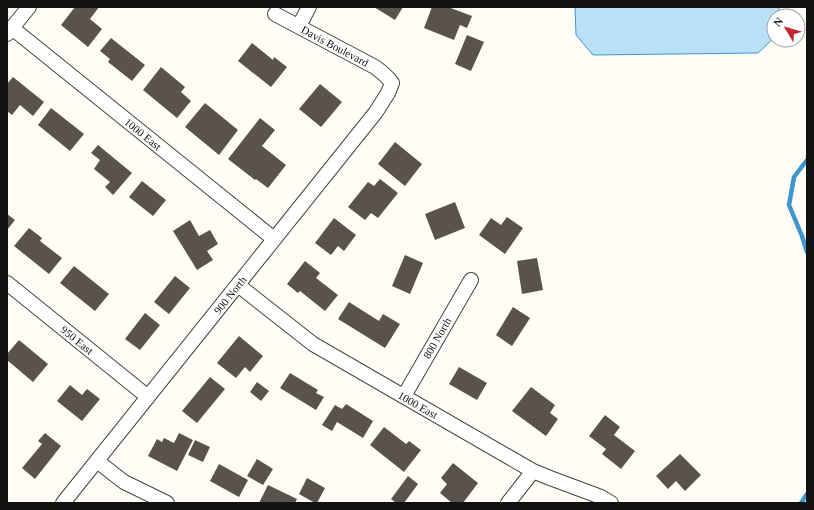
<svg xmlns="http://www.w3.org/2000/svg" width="814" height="510" viewBox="0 0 814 510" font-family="Georgia,serif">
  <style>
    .water { fill: #b9e0f7; stroke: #3f96cf }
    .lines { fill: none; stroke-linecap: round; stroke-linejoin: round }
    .stream { stroke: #3f96cf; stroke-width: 4.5 }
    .building { fill: #5a524d }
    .minor-casing { stroke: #444; stroke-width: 16 }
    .minor { stroke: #fff; stroke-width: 14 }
    .labels { text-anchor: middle; stroke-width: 4; stroke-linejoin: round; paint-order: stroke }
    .street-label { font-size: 11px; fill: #111; stroke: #fff }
  </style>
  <rect width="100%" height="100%" fill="#fffdf5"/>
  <path class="water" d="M575,7H779V16H774V38L758,53L593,55L576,35Z"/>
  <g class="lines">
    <path class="stream" d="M807,160L794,177L789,205L802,236L807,252
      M801,503L807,494"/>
  </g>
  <path class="building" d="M75,7H99L90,19L102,29L88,47L61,25Z
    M374,7H403L395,20Z
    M432,7H448L472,16L467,28L460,25L454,40L424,28Z
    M467,35L484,42L471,71L455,64Z
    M111,38L145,65L132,81L108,62L110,59L100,51Z
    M252,43L273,60L274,57L287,67L271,87L238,61Z
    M161,67L185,87L181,92L191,101L177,118L143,90Z
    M13,77L44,102L33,116L20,105L12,115L7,111V84Z
    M320,84L342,102L321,127L299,109Z
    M205,103L238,130L219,155L185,127Z
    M51,108L84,134L70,151L38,125Z
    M260,118L275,130L262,146L286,165L268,188L256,179L255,180L228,159Z
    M395,142L422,164L405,186L378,164Z
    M98,145L132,173L113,195L105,187L110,182L94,169L100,160L91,153Z
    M380,179L398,193L378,218L371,213L365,220L348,207L368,182L374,186Z
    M142,181L166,200L153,216L129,197Z
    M455,202L465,228L435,240L425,214Z
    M7,214L15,220L7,230Z
    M507,217L523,228L505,254L479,235L491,218L501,225Z
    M334,218L356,235L344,251L338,246L331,255L315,243Z
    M190,220L199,236L210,230L218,244L207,251L213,260L197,270L173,231Z
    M29,228L42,238L40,241L62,258L49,274L14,246Z
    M405,255L423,263L410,294L392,286Z
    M537,258L543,290L522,294L517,261Z
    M305,261L320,273L316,278L338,295L325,311L300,291L298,293L287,284Z
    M74,266L109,294L95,311L60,283Z
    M175,276L190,288L169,314L154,302Z
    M349,302L379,321L383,314L400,324L385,348L338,319Z
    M513,307L530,318L512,346L496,335Z
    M145,313L160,325L140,350L125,339Z
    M239,336L263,356L250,372L245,367L236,378L217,363Z
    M19,340L48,364L33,382L7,360V354Z
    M459,367L487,383L477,400L449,384Z
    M290,373L318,390L316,393L324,397L316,410L280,388Z
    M210,377L225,389L197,423L182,411Z
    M257,382L269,391L261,401L250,392Z
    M70,385L82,395L87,389L100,399L82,421L57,401Z
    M531,387L555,405L550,413L558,419L546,436L512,411Z
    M346,404L373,421L363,438L337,422L332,431L322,425L335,405L342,409Z
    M605,415L620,427L614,435L635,451L621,469L602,454L606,449L589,436Z
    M384,427L406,444L409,441L421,450L404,472L370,445Z
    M45,433L61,446L35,479L22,468L42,444L38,441Z
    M179,433L193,440L177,471L148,456L157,439L162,442L164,438L174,443Z
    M195,440L210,447L203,462L188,455Z
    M680,454L701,475L685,491L676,481L668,489L656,476Z
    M257,459L273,469L263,485L247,476Z
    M453,463L478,483L463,503H452L440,493L447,484L441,478Z
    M219,464L248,480L239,497L210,481Z
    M408,476L418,484L404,503H396L391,499Z
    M307,478L325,488L317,503H315L299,494Z
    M268,485L297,499L295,503H259Z"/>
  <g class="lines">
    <g class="minor-casing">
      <path id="minor" d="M299,26L309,7
        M12,28L274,239
        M7,34L29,7
        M7,283L148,397
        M238,285L313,344L533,471L550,478L601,497L611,503
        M404,396L471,280
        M97,461L124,482L167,503
        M63,503L376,112L388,93L392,83C387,76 382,72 375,67L275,14
        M508,503L533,471"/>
    </g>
    <use href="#minor" class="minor"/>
  </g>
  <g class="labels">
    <g class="street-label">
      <text transform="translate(335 46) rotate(28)" y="4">Davis Boulevard</text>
      <text transform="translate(143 134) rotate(39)" y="4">1000 East</text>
      <text transform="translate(230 295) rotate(-51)" y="4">900 North</text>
      <text transform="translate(437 338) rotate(-60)" y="4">800 North</text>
      <text transform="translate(77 340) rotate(39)" y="4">950 East</text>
      <text transform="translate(418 405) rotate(30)" y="4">1000 East</text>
    </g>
  </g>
  <rect width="814" height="510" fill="none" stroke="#111111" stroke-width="16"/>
  <g transform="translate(786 28) rotate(308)"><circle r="19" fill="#ffffff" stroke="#a0a0a0"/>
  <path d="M0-3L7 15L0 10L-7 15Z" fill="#c4262e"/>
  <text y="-6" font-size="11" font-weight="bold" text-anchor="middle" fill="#111111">N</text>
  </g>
</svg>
